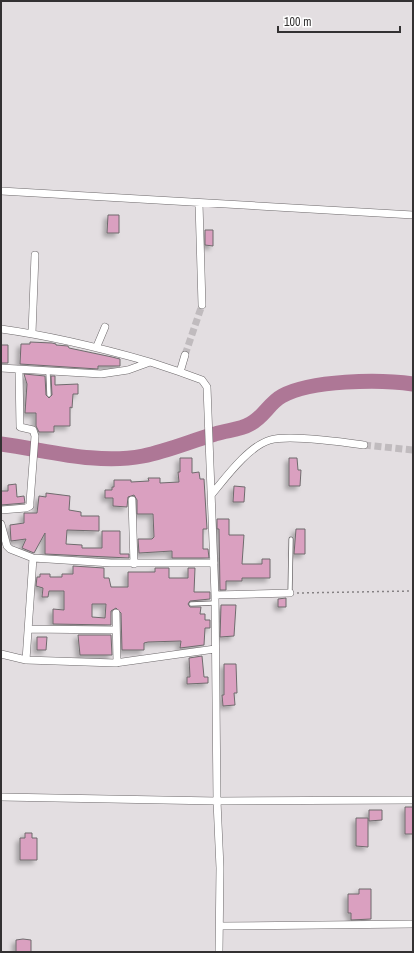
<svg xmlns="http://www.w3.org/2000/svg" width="414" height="953" viewBox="0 0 414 953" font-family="'Archivo Narrow',sans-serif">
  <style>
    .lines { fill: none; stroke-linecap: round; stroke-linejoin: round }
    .river { stroke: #ae7796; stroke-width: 15 }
    .building { fill: #daa0c0; stroke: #6f6b6d; fill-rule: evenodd; filter: url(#shadow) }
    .street-tunnel { stroke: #c0bbbe; stroke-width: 7; stroke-dasharray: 7 3.5; stroke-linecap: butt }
    .lane-casing { stroke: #6d696b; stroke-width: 5 }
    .street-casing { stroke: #6d696b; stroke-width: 8 }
    .path { stroke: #858183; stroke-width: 1.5; stroke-dasharray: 2 3; stroke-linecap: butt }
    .lane { stroke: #fff; stroke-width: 3.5 }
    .street { stroke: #fff; stroke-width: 7 }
  </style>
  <defs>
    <filter id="shadow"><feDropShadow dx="-3.5" dy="3.5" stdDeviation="2" flood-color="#0004"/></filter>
  </defs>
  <rect width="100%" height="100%" fill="#e3dee1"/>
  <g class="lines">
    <path class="river" d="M1,444C47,450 96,465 143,456C168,451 191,441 215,434C227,430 240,430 250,424C264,417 269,403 282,396C311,380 379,379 413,384"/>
  </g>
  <path class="building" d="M108,215H119V233H107Z
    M205,230H213V246L205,245Z
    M30,342L52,343L56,344V345L68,346L69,348L112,357L120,359V366H98V369L20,364L21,344H30Z
    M1,345H8V363H1Z
    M24,374L45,376L46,395L49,398L52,395L51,376H55V385L78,384V394H73L72,408L70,407V426H54V432H39L36,426V413H25L27,384Z
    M180,458H192V473L199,472L200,479H204L207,529H203V549H208L209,558H172V551L139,553L138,539H152L154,537L153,514H137V500L134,495L128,497L127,507L113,506V498H105V490H112V487H114V480H131V482L149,481L148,478H160V483L179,482L178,472H180Z
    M289,458H297L298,470H301L300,486H289Z
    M16,484L17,497L24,496L25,503L1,505V491H8V485Z
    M234,486L245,487L244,502H233Z
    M46,493L70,496L69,510L81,512V516H99V531L67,530L66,544L82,545V548H102V531H120V554H129V558L45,554V533L34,553L22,548L26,539L11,541L10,525L24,523V513H37L39,496L46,497Z
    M217,519H229V535H244L242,564H262V559H270V578H242V581H226V590H220L219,529H217Z
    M296,529H305V554H294Z
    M73,566L104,568V578H109L111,587H128V572H155V568H169V578H188V568H195L194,592H210V599L190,601L188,604L190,607H201L200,614H205V620H210V628H205L204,645L180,648L181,641L148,642L144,643V650H122L121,613L116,608L111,611V625L53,624V609L64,610V591H49L48,597H42L43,588L36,586L37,577H40V574H50V577H62V574H73ZM92,604H106L105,618L92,617Z
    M286,598V607H278V599Z
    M221,605H236L234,636L220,637Z
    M78,635H111L112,655H80Z
    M37,637H47L46,650H37Z
    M202,656L204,677H208V683L187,684V677H190L189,658Z
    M224,664H236L237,693H234L235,705L223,706L222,695H224Z
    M405,807H413V834H405Z
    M369,810H382V820L369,821Z
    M356,818H368V847L356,846Z
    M25,833H32V838H37V860H20V838H25Z
    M359,889H371V919L351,920V913H348V894H359Z
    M23,939L31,940V952H16V940Z"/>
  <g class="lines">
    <path class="street-tunnel" d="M185,355L202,305
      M364,445L413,450"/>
    <g class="lane-casing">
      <path id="lane" d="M48,372L49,395
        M290,593L291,539
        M191,604L215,603"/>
    </g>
    <g class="street-casing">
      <path id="street" d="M1,191L413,215
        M199,203L202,305
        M1,329C52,336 101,348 150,362
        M32,333L35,255
        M97,346L105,327
        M1,368L101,374L128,370L150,362L180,372L185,355
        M180,372L202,380L207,387L215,595L217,801L220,868L219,952
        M212,494C226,477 249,446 270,440C289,434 343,442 364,445
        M132,500L134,564
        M1,510L26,508L30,506V502L35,436L33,430L20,427L19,370
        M1,524L7,546L10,549L33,558L111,563H214
        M215,595L290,593
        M116,613L117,663
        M29,629L116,630
        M1,654L26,660L115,663L215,649
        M26,660L33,558
        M1,797L217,801L413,800
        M220,926L413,924"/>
    </g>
    <path class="path" d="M297,593L413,591"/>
    <use href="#lane" class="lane"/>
    <use href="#street" class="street"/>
  </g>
  <rect width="414" height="953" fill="none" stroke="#333132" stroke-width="4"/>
  <path d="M278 26v6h122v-6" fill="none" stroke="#333132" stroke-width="2"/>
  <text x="284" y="26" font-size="12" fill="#333132" stroke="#ffffff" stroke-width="3" paint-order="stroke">100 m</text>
</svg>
